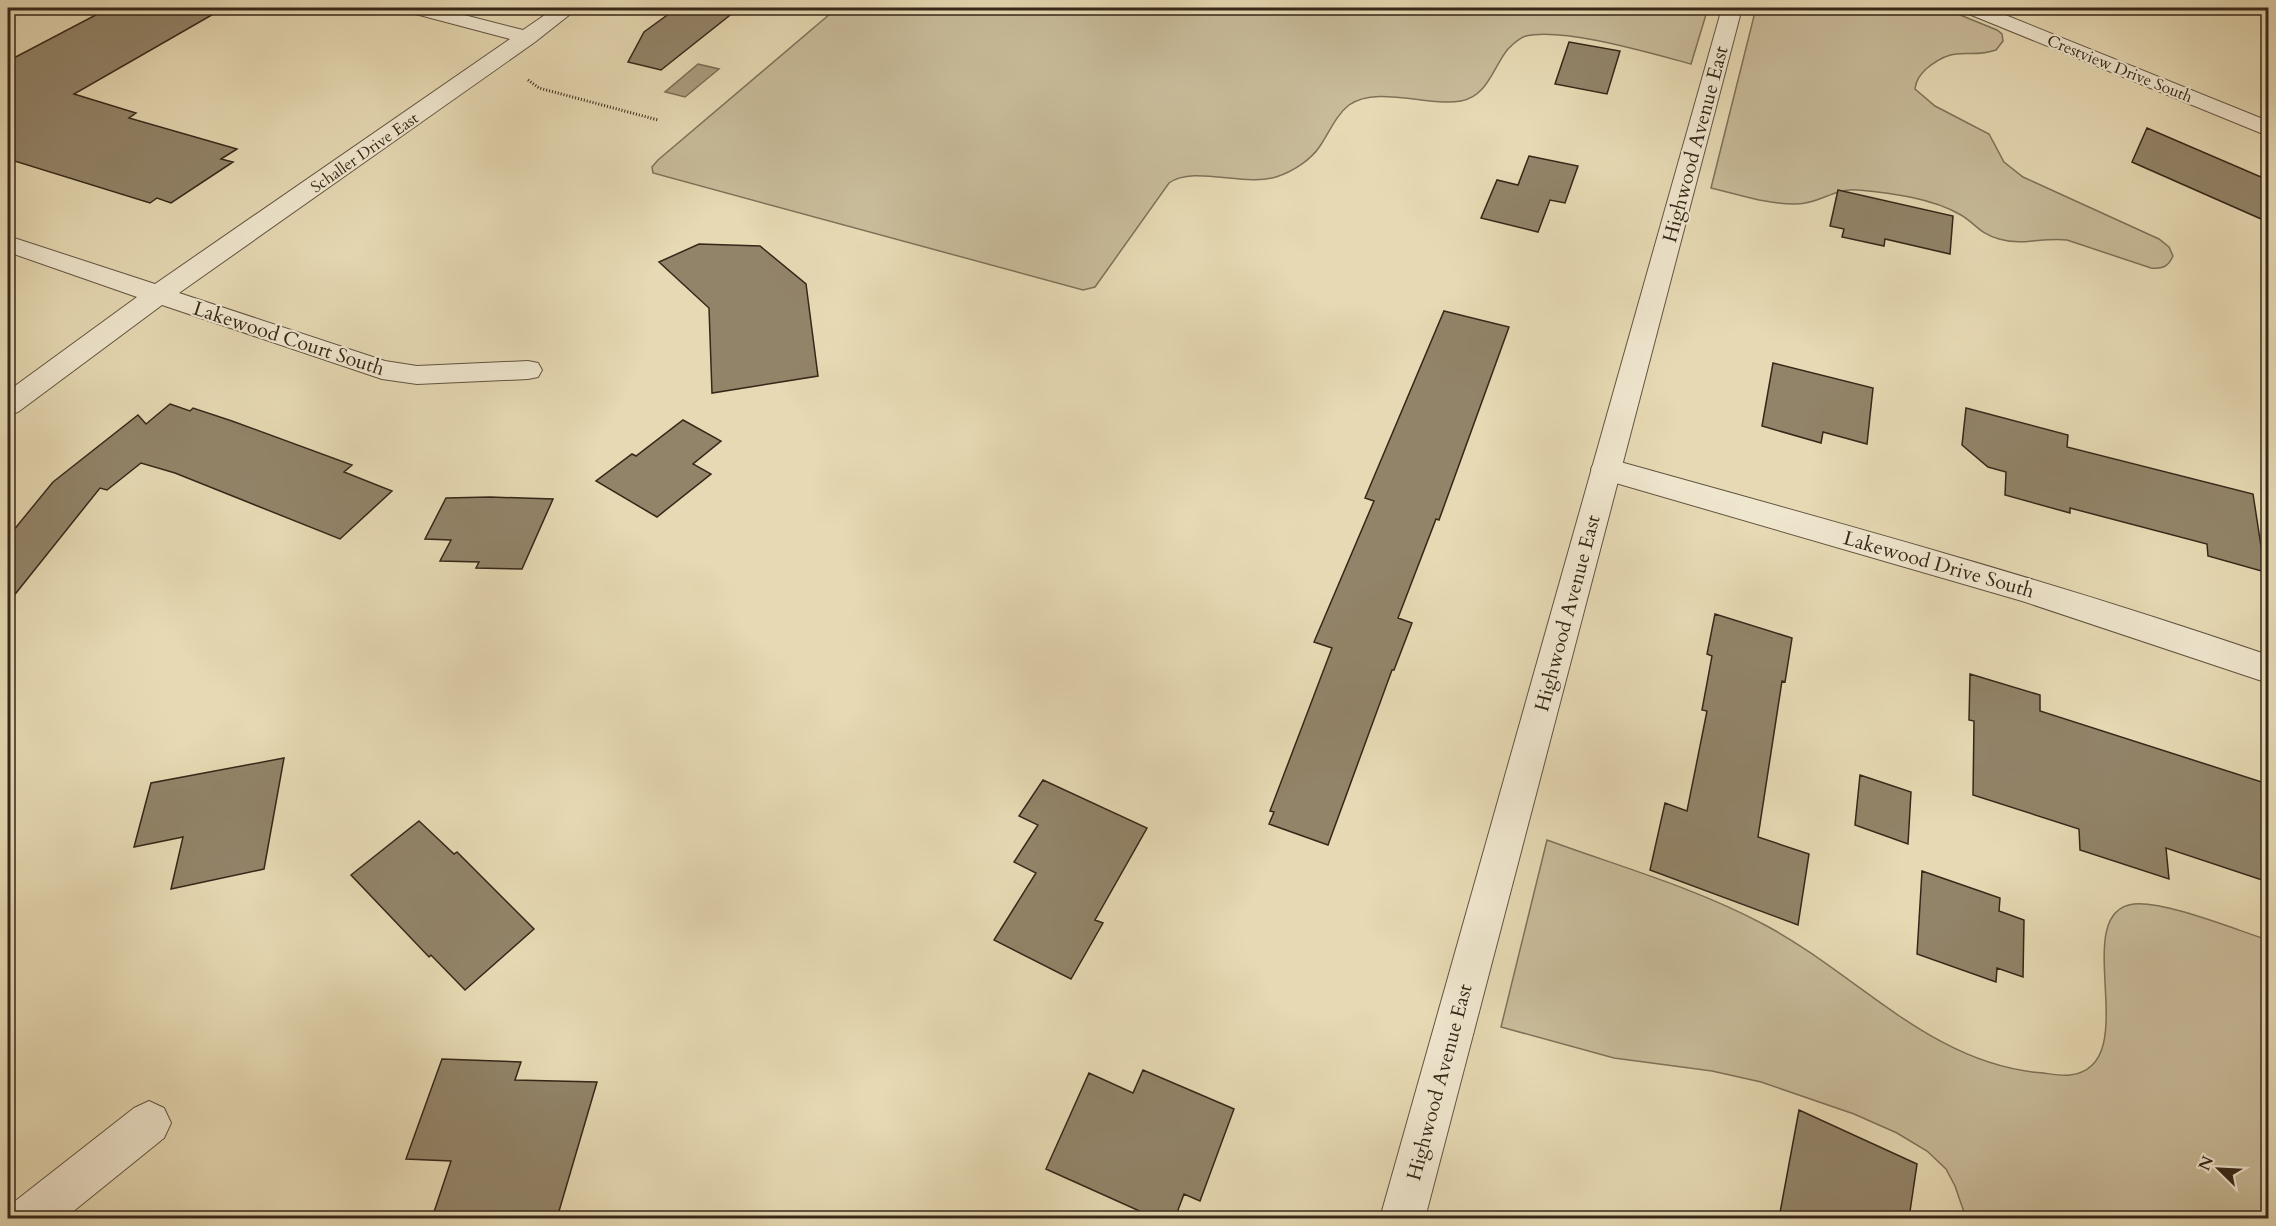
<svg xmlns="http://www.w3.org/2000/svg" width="2276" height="1226" viewBox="0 0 2276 1226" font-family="Cardo,serif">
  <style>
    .green { fill: #c8bb99; stroke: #7f7159; stroke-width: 1.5 }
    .water { fill: #aa9c7f; stroke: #7c6d56; stroke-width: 1.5 }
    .building { fill: #928469; stroke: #362719; stroke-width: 1.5 }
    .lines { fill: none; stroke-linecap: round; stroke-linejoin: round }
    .minor-casing { stroke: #625440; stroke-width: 2 }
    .tertiary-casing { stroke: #625440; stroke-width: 2 }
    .path { stroke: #362719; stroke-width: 3; stroke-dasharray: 1 2; stroke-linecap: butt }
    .minor { fill: #efe6ce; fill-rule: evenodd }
    .tertiary { fill: #efe6ce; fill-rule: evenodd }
    .labels { text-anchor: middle; stroke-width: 4.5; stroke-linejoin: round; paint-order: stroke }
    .far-street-label { font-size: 16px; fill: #362719; stroke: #efe6ce }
    .street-label { font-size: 20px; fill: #362719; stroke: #efe6ce }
  </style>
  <rect width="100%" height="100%" fill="#e6d9b3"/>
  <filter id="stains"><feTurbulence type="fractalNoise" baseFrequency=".00333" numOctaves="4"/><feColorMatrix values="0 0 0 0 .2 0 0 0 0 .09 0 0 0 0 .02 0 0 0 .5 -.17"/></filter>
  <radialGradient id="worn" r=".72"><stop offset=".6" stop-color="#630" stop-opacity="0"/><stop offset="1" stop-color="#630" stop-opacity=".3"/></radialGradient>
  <path class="green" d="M837,8H1708L1691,64C1653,54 1563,27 1526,36C1519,38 1513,44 1508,49C1493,67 1488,96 1461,101C1428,107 1377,85 1349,105C1336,115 1329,133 1320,146C1311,160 1292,172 1276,177C1245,187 1193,165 1169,183L1095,287L1083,290L653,173L652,167L658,160Z
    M1756,8H1943L1997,30L2002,34L2003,41L1996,50C1967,60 1957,43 1926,69C1920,75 1916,80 1915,89L1935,106L1989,134L2004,162L2023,177L2159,239L2169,247L2173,256C2168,267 2163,269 2151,268L2067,240C2044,237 2022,246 1999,239C1980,234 1976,224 1961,215C1932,198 1891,193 1858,190C1836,187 1819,204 1797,204C1769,205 1738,194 1711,188Z
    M1547,840C1618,866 1696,888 1763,924C1857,973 1931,1065 2043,1073C2051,1074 2062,1076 2070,1075C2147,1066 2066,912 2134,904C2166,901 2236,930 2268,940V1218H1966L1955,1186L1946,1169L1927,1151L1897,1133L1854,1114L1761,1082L1712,1071L1614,1058L1501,1027Z"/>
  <path class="water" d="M698,64L719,69L685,97L665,92Z"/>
  <path class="building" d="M109,8H224L74,94L136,113L129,118L237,149L221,159L233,162L171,203L157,198L150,203L8,159V61Z
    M677,8H739L661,70L628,62L644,32Z
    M1569,42L1620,51L1607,94L1555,84Z
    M2147,128L2268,180V222L2132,162Z
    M1529,156L1578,166L1565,203L1550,200L1538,232L1481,218L1497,180L1518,185Z
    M1838,190L1953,216L1950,254L1885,239L1884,246L1842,237L1844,229L1830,226Z
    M699,244L760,246L806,284L818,376L712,393L709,308L659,262Z
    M1444,311L1509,327L1439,520L1436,519L1398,618L1412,623L1394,670H1392L1328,845L1269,824L1274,812L1270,811L1332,648L1314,642L1374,501L1365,498Z
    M1773,363L1873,388L1867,444L1823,432L1821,443L1762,426Z
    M170,404L190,411L193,408L232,421L352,465L344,472L392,491L340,539L175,473L141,463L107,490L100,488L8,603V537L53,482L138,415L146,424Z
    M1966,408L2068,435L2067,447L2253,494L2265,572L2208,556L2207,544L2070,508V513L2005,495L2006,472L1988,467L1962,445Z
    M683,420L721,441L693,464L711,474L657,517L596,481L632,454L636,456Z
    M490,497L553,499L522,569L476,568L479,562L440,561L451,540L425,539L446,498Z
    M1715,614L1792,638L1785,682L1782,681L1758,837L1809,854L1798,925L1650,870L1665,803L1687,811L1707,711L1702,710L1712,656L1707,654Z
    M1970,674L2040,695V711L2268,784V882L2166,848L2169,879L2080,850L2079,829L1973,795L1974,721L1969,720Z
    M284,758L264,869L171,889L183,837L134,847L151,783Z
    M1860,775L1911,792L1908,844L1855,825Z
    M1043,780L1147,828L1095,920L1103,923L1071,979L994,940L1036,873L1014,862L1038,825L1019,816Z
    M419,821L454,854L457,852L534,929L465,990L431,955L429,957L351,875Z
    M1922,871L2000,898L1999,911L2024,920L2023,977L1997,968L1996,982L1917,954Z
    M442,1059L521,1062L515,1080L597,1082L557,1218H432L451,1161L406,1159Z
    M1143,1070L1234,1109L1200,1201L1184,1194L1175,1218H1155L1046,1169L1089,1073L1133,1093Z
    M1799,1110L1917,1164L1909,1218H1779Z"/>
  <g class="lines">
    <g class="minor-casing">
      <path id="minor" d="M405,8H437L523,30L555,8H578L535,42L179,293L385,361L417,366L528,361L538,363L542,370L538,377L528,379L417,384L382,379L162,305L18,412L8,415V391L137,297L8,252V236L155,284L510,39L408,12Z
        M1961,8H1988L2268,121V136L1964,12Z
        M1606,458C1828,520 2050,580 2268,655V683L2022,601L1595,477L1591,469L1595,461Z
        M149,1101L164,1108L171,1123L164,1138L65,1218H8L14,1202L134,1108Z"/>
    </g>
    <g class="tertiary-casing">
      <path id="tertiary" d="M1722,8H1742L1425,1218H1380Z"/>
    </g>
    <path class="path" d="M528,80L539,88L658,120"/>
    <use href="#minor" class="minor"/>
    <use href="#tertiary" class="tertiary"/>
  </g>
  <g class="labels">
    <g class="far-street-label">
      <text transform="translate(2120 68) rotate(22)" y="6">Crestview Drive South</text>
      <text transform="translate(364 152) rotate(-35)" y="6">Schaller Drive East</text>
    </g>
    <g class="street-label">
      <text transform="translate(1695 144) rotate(-75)" y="7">Highwood Avenue East</text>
      <text transform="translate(289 338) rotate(18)" y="7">Lakewood Court South</text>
      <text transform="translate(1939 564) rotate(16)" y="7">Lakewood Drive South</text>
      <text transform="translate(1567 613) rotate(-75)" y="7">Highwood Avenue East</text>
      <text transform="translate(1439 1082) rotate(-75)" y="7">Highwood Avenue East</text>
    </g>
  </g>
  <rect width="2276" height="1226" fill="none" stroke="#e6d9b3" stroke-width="30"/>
  <rect x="9" y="9" width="2258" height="1208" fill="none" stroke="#362719" stroke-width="3"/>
  <rect x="15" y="15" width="2246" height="1196" fill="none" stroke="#362719" stroke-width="1.5"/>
  <g transform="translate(2219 1169) rotate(294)" stroke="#efe6ce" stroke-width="4.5" paint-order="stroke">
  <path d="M0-4.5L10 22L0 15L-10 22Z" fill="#362719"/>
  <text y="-9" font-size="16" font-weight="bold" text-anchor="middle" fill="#362719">N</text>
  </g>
  <rect width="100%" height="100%" filter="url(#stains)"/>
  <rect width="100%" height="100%" fill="url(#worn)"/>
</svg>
